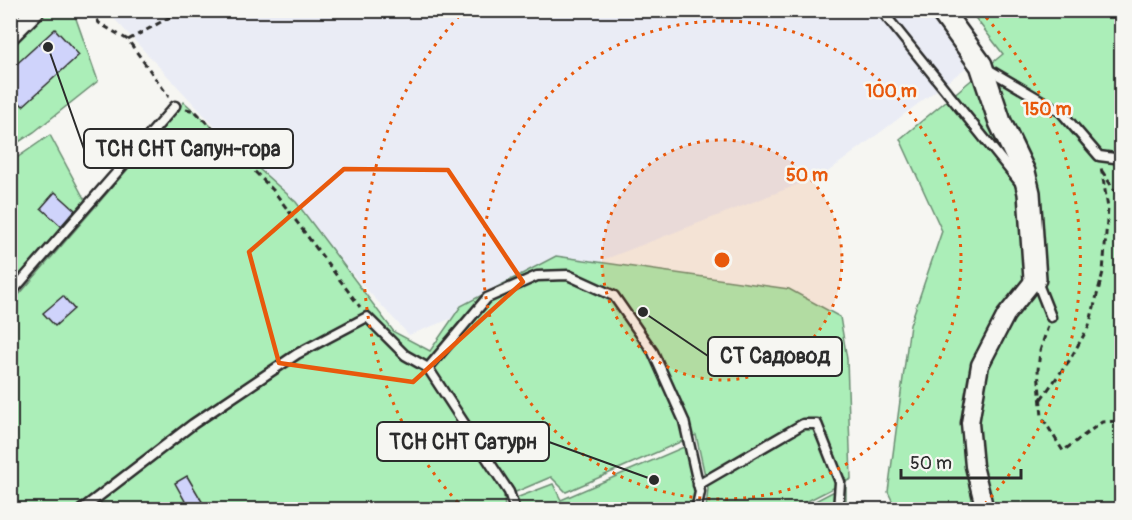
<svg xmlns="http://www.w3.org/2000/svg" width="1132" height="520" viewBox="0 0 1132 520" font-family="Pangolin,sans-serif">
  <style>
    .built { fill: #eaecf5 }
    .green { fill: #abeeb8; stroke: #6b8c72; stroke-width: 1.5 }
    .building { fill: #cfd3fb; stroke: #2b2b2b; stroke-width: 1.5 }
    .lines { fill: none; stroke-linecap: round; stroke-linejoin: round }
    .service-casing { stroke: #2b2b2b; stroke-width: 13 }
    .minor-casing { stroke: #2b2b2b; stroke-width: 21 }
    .tertiary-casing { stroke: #2b2b2b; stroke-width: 26 }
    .path { stroke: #2b2b2b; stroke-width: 3; stroke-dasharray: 6 4.5; stroke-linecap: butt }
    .service { stroke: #f6f6f2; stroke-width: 8 }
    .minor { stroke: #f6f6f2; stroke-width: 16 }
    .tertiary { stroke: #f6f6f2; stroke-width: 21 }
    .marked { fill: none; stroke: #e8590c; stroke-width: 4.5; stroke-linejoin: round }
    .ring { fill: none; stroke: #e8590c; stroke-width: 3; stroke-dasharray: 3 6 }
    .centre { fill: #e8590c; stroke: #f6f6f2; stroke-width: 3 }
    .ring-label { font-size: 18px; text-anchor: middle; font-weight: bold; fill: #e8590c; stroke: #f6f6f2; stroke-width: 5; stroke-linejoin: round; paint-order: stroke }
    .leader { fill: none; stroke: #2b2b2b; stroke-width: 2 }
    .callout-dot { fill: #2b2b2b; stroke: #f6f6f2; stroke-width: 2 }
    .callout { fill: #f6f6f2; stroke: #2b2b2b; stroke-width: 2 }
    .callout-label { font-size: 21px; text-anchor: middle; font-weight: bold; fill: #2b2b2b }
  </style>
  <rect width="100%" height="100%" fill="#f6f6f2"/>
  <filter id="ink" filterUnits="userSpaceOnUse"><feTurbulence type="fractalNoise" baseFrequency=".0167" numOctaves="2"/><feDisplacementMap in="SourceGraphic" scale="12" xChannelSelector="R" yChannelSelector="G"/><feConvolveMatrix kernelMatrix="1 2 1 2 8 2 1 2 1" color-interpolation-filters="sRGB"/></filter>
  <g filter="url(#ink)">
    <path class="built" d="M107,11H929L971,64L825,174L409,335Z"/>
    <path class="green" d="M11,11H70L74,13L98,81L34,132L11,147Z
      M970,11H1121V509H896L888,492L910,325L942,231L900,139L1003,54Z
      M184,102L296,202L394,332L430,351L461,306L556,256L789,289L840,317L847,359L851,479L792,509H706L708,489L696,435L566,492L551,477L504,497L505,509L11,510V304L153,140Z
      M50,135L88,206L11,294V162Z
      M693,443C698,465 705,487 701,510L520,509L516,498L553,484L561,500Z
      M846,485V509H800Z"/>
    <path class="building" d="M55,29L79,55L23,106L10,93V70Z
      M55,192L75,210L61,226L41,208Z
      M63,296L74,309L55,326L43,313Z
      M187,476L207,510H190L175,483Z"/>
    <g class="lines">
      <g class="service-casing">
        <path id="service" d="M881,10L1021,184
          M986,68L1061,112L1099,156L1122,159
          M1036,279L1051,317
          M10,294L175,106
          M428,368L487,298L537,276L568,275L614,296L653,352L684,421L700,492L696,510
          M698,485L803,424H817L840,482L838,510
          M81,510L193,424L297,354L367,317L405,355L428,368L509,492L515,510"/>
      </g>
      <g class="minor-casing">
        <path id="minor" d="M10,36L36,10
          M985,510L974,466L970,423L980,365L1006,315L1035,279"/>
      </g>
      <g class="tertiary-casing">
        <path id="tertiary" d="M941,10L981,65L1000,122L1024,172L1029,193L1035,279"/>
      </g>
      <path class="path" d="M92,10L99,23L128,40L169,97
        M128,40L183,10
        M186,109L195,111L273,190L360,307
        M1102,171L1122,202
        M1048,326L1040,351L1038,370L1042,417L1063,451L1102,422L1122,421
        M1041,399L1069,361L1089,326L1103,272L1108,208L1101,167"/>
      <use href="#service" class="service"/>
      <use href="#minor" class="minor"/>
      <use href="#tertiary" class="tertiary"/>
    </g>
  </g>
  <path class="marked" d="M344,169L448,170L523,282L413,382L279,363L249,252Z"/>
  <circle cx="722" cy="260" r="120" fill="#e8590c" fill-opacity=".12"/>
  <g class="ring">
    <circle cx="722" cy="260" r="120"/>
    <circle cx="722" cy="260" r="239"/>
    <path d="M464 509A359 359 0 0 1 464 11M980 11A359 359 0 0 1 980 509"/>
  </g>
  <circle cx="722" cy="260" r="9" class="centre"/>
  <g class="ring-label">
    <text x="891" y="97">100 m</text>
    <text x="1047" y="115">150 m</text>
    <text x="807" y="181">50 m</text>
  </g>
  <path class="leader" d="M48 47L84 149M643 312L708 356M654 480L549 442"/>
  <g class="callout-dot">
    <circle cx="48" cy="47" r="6"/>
    <circle cx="643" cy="312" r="6"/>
    <circle cx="654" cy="480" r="6"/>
  </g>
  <g class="callout">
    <rect x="84" y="129" width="209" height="39" rx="6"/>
    <rect x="708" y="337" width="134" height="39" rx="6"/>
    <rect x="377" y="422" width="172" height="39" rx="6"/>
  </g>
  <g class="callout-label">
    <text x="188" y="156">ТСН СНТ Сапун-гора</text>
    <text x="775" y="363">СТ Садовод</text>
    <text x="463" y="449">ТСН СНТ Сатурн</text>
  </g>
  <rect width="1132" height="520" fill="none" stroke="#f6f6f2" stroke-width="36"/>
  <rect x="18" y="18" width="1096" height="484" fill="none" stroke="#2b2b2b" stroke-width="2" filter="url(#ink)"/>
  <path d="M901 469v9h120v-9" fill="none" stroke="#2b2b2b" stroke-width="3"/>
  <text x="910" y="469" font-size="18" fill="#2b2b2b" stroke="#f6f6f2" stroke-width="4.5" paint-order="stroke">50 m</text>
</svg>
